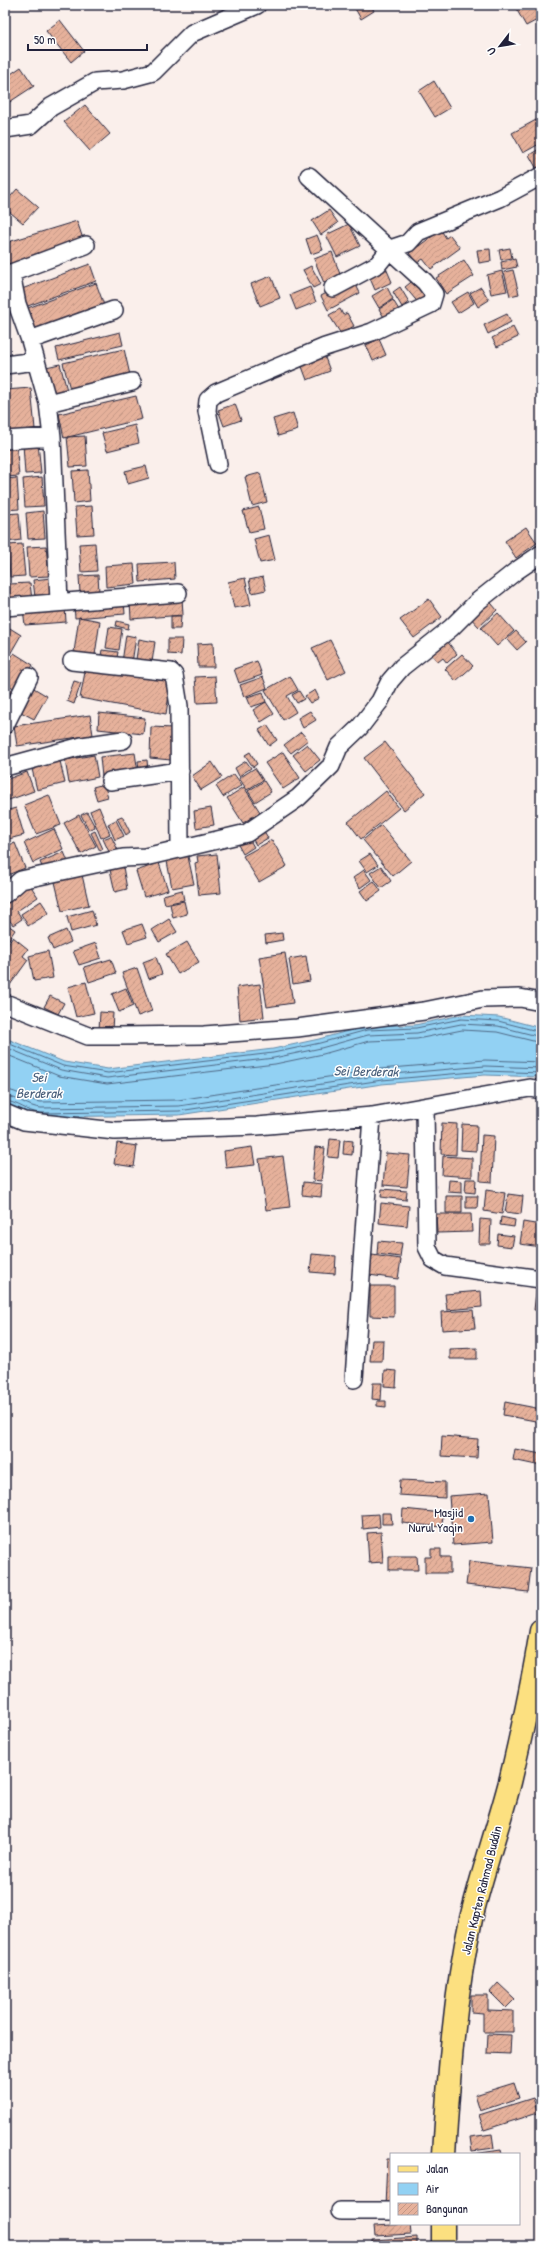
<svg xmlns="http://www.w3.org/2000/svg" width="546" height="2251" viewBox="0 0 546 2251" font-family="'Patrick Hand',sans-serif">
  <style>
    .water { fill: #92d1f3; stroke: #658ba9 }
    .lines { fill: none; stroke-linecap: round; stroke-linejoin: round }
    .shore { stroke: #4f6885; stroke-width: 1 }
    .building { fill: url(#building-hatch); stroke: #22223b }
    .minor-casing { stroke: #22223b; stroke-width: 20 }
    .primary-casing { stroke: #22223b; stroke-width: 25 }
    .minor { stroke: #fff; stroke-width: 17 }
    .primary { stroke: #fce080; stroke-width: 22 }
    .poi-dot { fill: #1f6fb2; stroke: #fff; stroke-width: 1.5 }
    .labels { text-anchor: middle; stroke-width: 3; stroke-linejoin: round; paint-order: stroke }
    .poi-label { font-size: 13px; fill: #22223b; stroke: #fff; text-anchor: end }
    .street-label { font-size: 13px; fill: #22223b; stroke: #fff }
    .water-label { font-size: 14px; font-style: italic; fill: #495f7b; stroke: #fff }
  </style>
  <defs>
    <pattern id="building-hatch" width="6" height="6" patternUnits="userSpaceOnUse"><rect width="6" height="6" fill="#e6b19b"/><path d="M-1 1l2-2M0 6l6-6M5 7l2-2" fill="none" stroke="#c59886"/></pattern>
  </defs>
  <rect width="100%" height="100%" fill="#faefeb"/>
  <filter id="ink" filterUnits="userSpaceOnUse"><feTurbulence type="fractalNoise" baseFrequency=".025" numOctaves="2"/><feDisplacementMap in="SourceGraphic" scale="8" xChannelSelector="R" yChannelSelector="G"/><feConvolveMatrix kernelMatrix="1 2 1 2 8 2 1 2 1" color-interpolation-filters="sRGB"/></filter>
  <g filter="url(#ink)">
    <path class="water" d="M461,1015L499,1017L541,1028V1077L485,1075L382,1084L179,1115L40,1117L28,1116L5,1104V1038L64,1062L108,1069L273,1049L319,1039L366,1026L415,1025Z"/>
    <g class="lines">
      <path class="shore" d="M5,1042L63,1066L108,1073L273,1053L320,1043L367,1030L416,1028L461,1019L498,1021L541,1032
        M5,1047L61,1070L107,1078L274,1058L321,1048L368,1035L417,1033L461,1024L498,1026L541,1037
        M5,1054L59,1076L107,1084L275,1064L323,1054L369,1041L417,1039L462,1030L497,1032L541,1043
        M5,1090C18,1090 28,1101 41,1102L178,1100L380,1069L485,1060L541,1062
        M5,1096C18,1097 28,1107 41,1108L179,1106L381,1075L485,1066L541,1068
        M5,1101C18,1102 27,1112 40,1113L179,1111L382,1080L485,1071L541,1073"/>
    </g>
    <path class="building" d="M353,5H371L374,11L361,19Z
      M514,5H541V18L526,26Z
      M60,20L84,51L71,62L46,31Z
      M21,67L34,86L5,105V78Z
      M434,81L450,108L435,117L419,91Z
      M85,105L110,134L90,151L64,122Z
      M536,120L541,129V143L523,153L512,133Z
      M541,148V169L538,171L529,155Z
      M17,189L38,207L23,223L5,208V203Z
      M329,210L338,223L321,235L312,221Z
      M77,221L84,242L5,265V243Z
      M349,224L360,246L337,257L326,235Z
      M441,230L446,238L450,235L460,248L431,269L423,259L417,263L409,253Z
      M317,235L323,250L311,254L306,239Z
      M510,248L512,258L501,260L499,250Z
      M490,249L491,261L479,263L477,250Z
      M332,252L341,277L324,283L314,259Z
      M515,259L517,267L502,270L501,262Z
      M464,260L474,276L446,294L436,278Z
      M90,264L96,281L25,307L19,290Z
      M311,266L321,284L313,288L303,270Z
      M386,268L392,282L375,290L369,276Z
      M513,270L519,294L510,296L504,272Z
      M502,271L507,291L491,294L487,275Z
      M271,276L280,298L260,306L251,284Z
      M353,279L360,293L328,310L321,296Z
      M415,279L429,297L420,305L405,287Z
      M96,283L104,305L33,331L25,309Z
      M310,287L316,302L296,310L290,295Z
      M387,287L393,299L379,308L372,296Z
      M400,287L409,302L402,307L393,292Z
      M481,287L489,300L478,307L470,293Z
      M468,292L474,303L458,313L451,302Z
      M393,300L399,310L385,319L379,309Z
      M340,309L343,315L347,313L354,326L341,334L329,315Z
      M507,314L511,322L488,334L484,325Z
      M513,327L518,337L497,347L492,338Z
      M120,332L123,345L59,360L56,348Z
      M379,339L386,355L373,361L366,345Z
      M124,349L130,375L70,389L63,363Z
      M324,355L330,371L307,380L301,364Z
      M60,364L68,394L53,397L46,367Z
      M31,388L35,429L5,432V390Z
      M136,396L142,419L64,438L59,414Z
      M235,404L241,420L224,426L218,410Z
      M293,413L298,430L278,436L273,419Z
      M135,425L139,443L107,451L102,433Z
      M85,436L87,466L70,467L67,437Z
      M16,442L19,476L5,477V443Z
      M38,443L41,473L25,474L23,444Z
      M146,466L149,478L128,484L125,471Z
      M88,470L90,501L74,503L72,471Z
      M260,473L267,502L252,506L245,477Z
      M42,477L44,506L25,507L23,479Z
      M17,478L19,509L5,510V479Z
      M92,506L94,534L77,535L75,507Z
      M259,507L264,529L249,532L243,511Z
      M43,511L45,538L28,539L26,513Z
      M19,513L21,540L7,542L5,514Z
      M526,527L537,543L516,558L505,541Z
      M269,535L275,560L260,563L254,539Z
      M95,543L97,571L81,572L79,544Z
      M22,544L25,576L10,577L8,545Z
      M46,546L49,576L29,577L27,547Z
      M174,562L175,579L140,582L139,564Z
      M134,564L136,584L106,587L105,566Z
      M98,575L99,592L80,593L79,576Z
      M263,577L266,590L252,593L249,580Z
      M51,578L53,596L35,597L33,580Z
      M245,578L251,605L234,608L228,582Z
      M30,583L32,600L10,602L9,584Z
      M182,597L183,615L131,619L130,601Z
      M487,598L497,610L479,627L468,615Z
      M429,599L442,617L414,638L400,620Z
      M124,601L125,614L75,618L74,605Z
      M65,606L66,622L25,625L23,609Z
      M498,613L514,631L497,646L481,628Z
      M171,616H181L180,629H171Z
      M79,617L100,621L95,655L74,652Z
      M117,621L129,624L128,629L116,626Z
      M5,625L21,635L5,663Z
      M109,627L122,629L119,650L106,648Z
      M516,631L526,642L517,650L507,639Z
      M126,635L136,637L132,663L122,662Z
      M139,639L155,642L151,669L135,666Z
      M168,639H182L181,655L168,654Z
      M330,640L346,671L328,680L312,648Z
      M447,641L457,654L447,663L443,658L438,662L431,654Z
      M213,643L214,667H198L197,644Z
      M102,650L118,652L116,663L100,661Z
      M14,653L33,665L17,690L5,683V667Z
      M462,654L473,666L456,681L445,669Z
      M257,661L262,675L239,683L234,669Z
      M86,667L171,682L166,714L80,698Z
      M215,676L217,702L197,703L195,677Z
      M290,676L298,690L287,696L296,712L283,720L265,690Z
      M263,677L267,688L244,697L240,685Z
      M74,681L81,683L74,704L67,701Z
      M5,686L15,692L5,708Z
      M32,687L47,696L34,719L19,711Z
      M315,690L319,698L310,703L305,696Z
      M299,691L304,699L297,703L292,695Z
      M263,692L266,702L251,707L247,697Z
      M266,702L274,714L261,722L253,710Z
      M310,711L316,720L303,728L298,718Z
      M99,713L145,718L143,734L98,729Z
      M90,715L93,735L17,746L14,726Z
      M267,725L277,740L269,746L259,730Z
      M151,727L173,728L171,760L150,758Z
      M301,732L308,740L291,753L284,745Z
      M385,742L425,793L404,810L364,758Z
      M307,744L320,760L306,771L293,755Z
      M250,752L257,764L253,767L245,755Z
      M283,752L300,778L283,789L265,763Z
      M135,753L138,772L102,777L100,757Z
      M94,755L98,777L69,783L65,760Z
      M147,760L148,771H139L138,761Z
      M60,761L65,783L37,790L32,769Z
      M246,761L251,768L239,776L235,768Z
      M212,762L222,777L201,790L192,776Z
      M255,768L263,780L247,790L239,778Z
      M27,772L34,791L6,801L5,780Z
      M234,774L242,785L223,797L216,786Z
      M264,781L271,792L255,802L248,791Z
      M104,784L108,797L97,800L93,787Z
      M244,787L260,812L243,823L227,798Z
      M386,791L399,808L361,839L348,822Z
      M49,795L61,825L36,834L24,805Z
      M99,807L110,834L101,838L90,811Z
      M16,808L24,835L5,840V811Z
      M211,808L214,825L196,828L194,811Z
      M87,812L95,827L89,830L81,815Z
      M79,815L96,846L81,854L64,823Z
      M122,816L130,832L126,835L117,818Z
      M116,820L124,836L115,840L108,824Z
      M381,825L411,861L393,876L363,840Z
      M54,829L63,849L33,863L24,843Z
      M95,831L103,849L100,851L91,833Z
      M264,831L268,838L256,845L252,838Z
      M111,836L118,850L110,854L103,839Z
      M248,837L254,847L243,854L237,843Z
      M272,840L287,866L259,882L243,856Z
      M15,843L25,868L5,876V846Z
      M64,852L69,864L45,874L40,862Z
      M187,852L194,884L172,888L166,856Z
      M217,854L221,893L199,895L195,863L198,862L197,856Z
      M370,854L378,865L367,872L359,861Z
      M159,863L168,890L144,897L136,871Z
      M381,866L391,881L381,888L370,873Z
      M123,867L127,889L115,892L110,870Z
      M364,870L371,880L360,888L353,878Z
      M82,875L89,905L62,911L55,882Z
      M374,881L381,891L367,901L360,891Z
      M30,885L38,897L17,911L22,919L13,925L5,914V902Z
      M182,890L184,900L165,904L163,895Z
      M41,901L49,913L28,926L21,914Z
      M184,901L187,914L173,918L170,904Z
      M92,910L96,925L71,932L67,917Z
      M169,919L177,932L159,942L152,930Z
      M142,924L147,937L128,943L123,930Z
      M8,925L15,930L5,945V930Z
      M66,930L71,942L53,950L48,938Z
      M282,933L283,940L266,943L265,935Z
      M13,937L28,949L23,956L28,960L10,985L5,981V948Z
      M187,942L199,962L178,974L166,954Z
      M96,943L101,958L79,965L73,951Z
      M48,951L53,978L34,981L29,956Z
      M285,953L293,1003L267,1007L259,957Z
      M306,956L310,981L293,984L289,959Z
      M156,957L162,974L149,979L143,962Z
      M111,959L116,973L89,982L84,967Z
      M137,968L152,1011L138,1016L122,973Z
      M86,982L94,1013L76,1017L68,987Z
      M260,984L264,1017L240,1020L237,987Z
      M126,988L133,1006L119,1012L112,994Z
      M50,996L64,1003L58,1014L44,1007Z
      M100,1012L113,1013L112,1030H99Z
      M442,1123L457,1124L456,1155L441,1154Z
      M462,1124L477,1125L476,1151L461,1150Z
      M482,1135L494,1136L492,1182L480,1181Z
      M330,1139L340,1140L338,1158L328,1157Z
      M344,1140L353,1141L352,1155L343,1154Z
      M117,1143L137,1146L134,1167L114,1164Z
      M252,1147L255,1165L226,1168L224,1151Z
      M315,1147L325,1148L321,1181L312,1180Z
      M386,1153L410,1155L407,1187L383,1185Z
      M283,1156L290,1207L266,1210L259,1159Z
      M443,1156L472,1158V1177L442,1175Z
      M466,1179H476L475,1193L465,1192Z
      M449,1180L462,1181V1193L448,1192Z
      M303,1182L322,1184L321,1197L302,1195Z
      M382,1189L407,1191L406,1200L381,1197Z
      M486,1190L505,1193L502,1214L484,1211Z
      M508,1194L523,1196L521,1214L505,1212Z
      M446,1196H462V1213H446Z
      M466,1196H478L477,1208H466Z
      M381,1203L409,1206L407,1226L379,1223Z
      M436,1214H471L472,1232L437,1233Z
      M501,1217L515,1220L514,1227L500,1225Z
      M480,1219L491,1220L490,1244H479Z
      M523,1222L541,1225V1247L520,1244Z
      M498,1234L514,1236L512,1247L497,1245Z
      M378,1241L402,1243L400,1257L377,1254Z
      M312,1254L336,1256L335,1274L310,1272Z
      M372,1255L401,1259L398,1279L369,1275Z
      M537,1283L541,1284V1310H534Z
      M370,1286H394V1317L370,1316Z
      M481,1291L482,1307L447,1310L445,1294Z
      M473,1310L475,1328L442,1330L441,1312Z
      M372,1340H383L382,1361H370Z
      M477,1348V1359H450V1349Z
      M385,1370L397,1371L396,1387L384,1386Z
      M373,1383H382L381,1400L372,1399Z
      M377,1401H386V1407L377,1406Z
      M505,1402L541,1409V1422L503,1415Z
      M442,1436L478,1439L477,1458L441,1456Z
      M515,1449L541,1454V1466L513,1460Z
      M400,1480L445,1482V1498L399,1495Z
      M489,1493L493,1542L453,1545L449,1496Z
      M403,1509L443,1513L442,1527L402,1523Z
      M382,1513H391L392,1524H382Z
      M379,1514L380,1527L363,1529L362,1515Z
      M381,1532L383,1562L369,1563L367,1533Z
      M431,1549H441V1557H450V1573H425V1557H431Z
      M389,1556H417L418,1570H389Z
      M469,1561L531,1568L528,1592L466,1585Z
      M498,1983L515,1999L506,2008L490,1992Z
      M471,1995H488V2010L513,2011V2032H483V2013L471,2012Z
      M488,2034L511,2035L510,2054L487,2053Z
      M514,2083L519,2098L480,2111L475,2095Z
      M533,2098L538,2113L484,2130L479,2115Z
      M492,2134L494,2148L472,2151L470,2137Z
      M501,2150L502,2154H473Z
      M387,2159H391V2207H385Z
      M410,2224L411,2234L375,2236L374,2226Z
      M417,2237V2246H372V2240Z"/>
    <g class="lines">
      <g class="minor-casing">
        <path id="minor" d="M5,129L31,125L51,107L95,82L123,80L153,72L192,33L257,5
          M333,288L378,264L390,249L408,243L418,232L500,198L541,176
          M30,340L114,310
          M5,365L36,361
          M48,403L132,382
          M5,440L52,437
          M218,464L207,411L208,400L216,393L325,347L372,332L431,304L434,294L425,282L309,176
          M59,602L52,437L48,403L30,340L17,304L11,273L86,245
          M5,607L178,593
          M72,661L171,672L174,675L179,706L180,848
          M5,725L29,677
          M5,767L82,746L123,740
          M110,781L180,771
          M5,894L21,880L123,858L145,857L247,833L298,798L331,766L339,747L360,727L380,701L390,681L402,667L451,628L477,602L516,571L541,554
          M5,1003L88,1036H117L204,1035L297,1028L424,1011L483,999L520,998L541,1002
          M425,1107L427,1247L433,1259L445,1266L541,1279
          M5,1113L24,1121L115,1131L257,1126L372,1116L530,1088L541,1090
          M354,1379L372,1116
          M340,2211H391"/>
      </g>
      <g class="primary-casing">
        <path id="primary" d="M444,2154C449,2075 454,1997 471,1919C482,1873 498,1828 510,1782C522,1732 533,1682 541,1631
          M443,2246V2224"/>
      </g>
      <use href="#minor" class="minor"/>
      <use href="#primary" class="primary"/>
    </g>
  </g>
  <circle class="poi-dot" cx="471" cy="1519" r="4"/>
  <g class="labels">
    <g class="poi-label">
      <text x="463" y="1517">Masjid<tspan x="463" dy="15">Nurul Yaqin</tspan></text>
    </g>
    <g class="street-label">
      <text transform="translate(481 1890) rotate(-76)" y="5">Jalan Kapten Rahmad Buddin</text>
    </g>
    <g class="water-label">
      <text transform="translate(366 1071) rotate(1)" y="5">Sei Berderak</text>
      <text x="39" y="1082">Sei<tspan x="39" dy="16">Berderak</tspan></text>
    </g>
  </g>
  <rect width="546" height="2251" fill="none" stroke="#fff" stroke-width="20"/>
  <rect x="10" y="10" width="526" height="2231" fill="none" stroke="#22223b" stroke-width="1.5" filter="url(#ink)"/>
  <rect x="390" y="2153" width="130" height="72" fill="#ffffff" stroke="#a7a7b1"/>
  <rect x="398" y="2166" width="20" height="6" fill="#fce080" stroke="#a7a7b1"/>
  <text x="426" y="2173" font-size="12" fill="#22223b">Jalan</text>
  <rect x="398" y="2183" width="20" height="12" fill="#92d1f3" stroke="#a7a7b1"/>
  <text x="426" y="2193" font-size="12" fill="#22223b">Air</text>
  <rect x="398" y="2203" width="20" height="12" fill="url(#building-hatch)" stroke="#a7a7b1"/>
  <text x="426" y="2213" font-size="12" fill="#22223b">Bangunan</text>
  <g transform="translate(500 46) rotate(239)" stroke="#ffffff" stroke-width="3" paint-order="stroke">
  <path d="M0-3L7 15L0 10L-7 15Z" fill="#22223b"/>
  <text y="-6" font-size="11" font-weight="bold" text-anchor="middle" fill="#22223b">U</text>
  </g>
  <path d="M28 44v6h119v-6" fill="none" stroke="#22223b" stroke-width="2"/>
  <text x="34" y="44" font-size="12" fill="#22223b" stroke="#ffffff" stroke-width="3" paint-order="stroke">50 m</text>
</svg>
